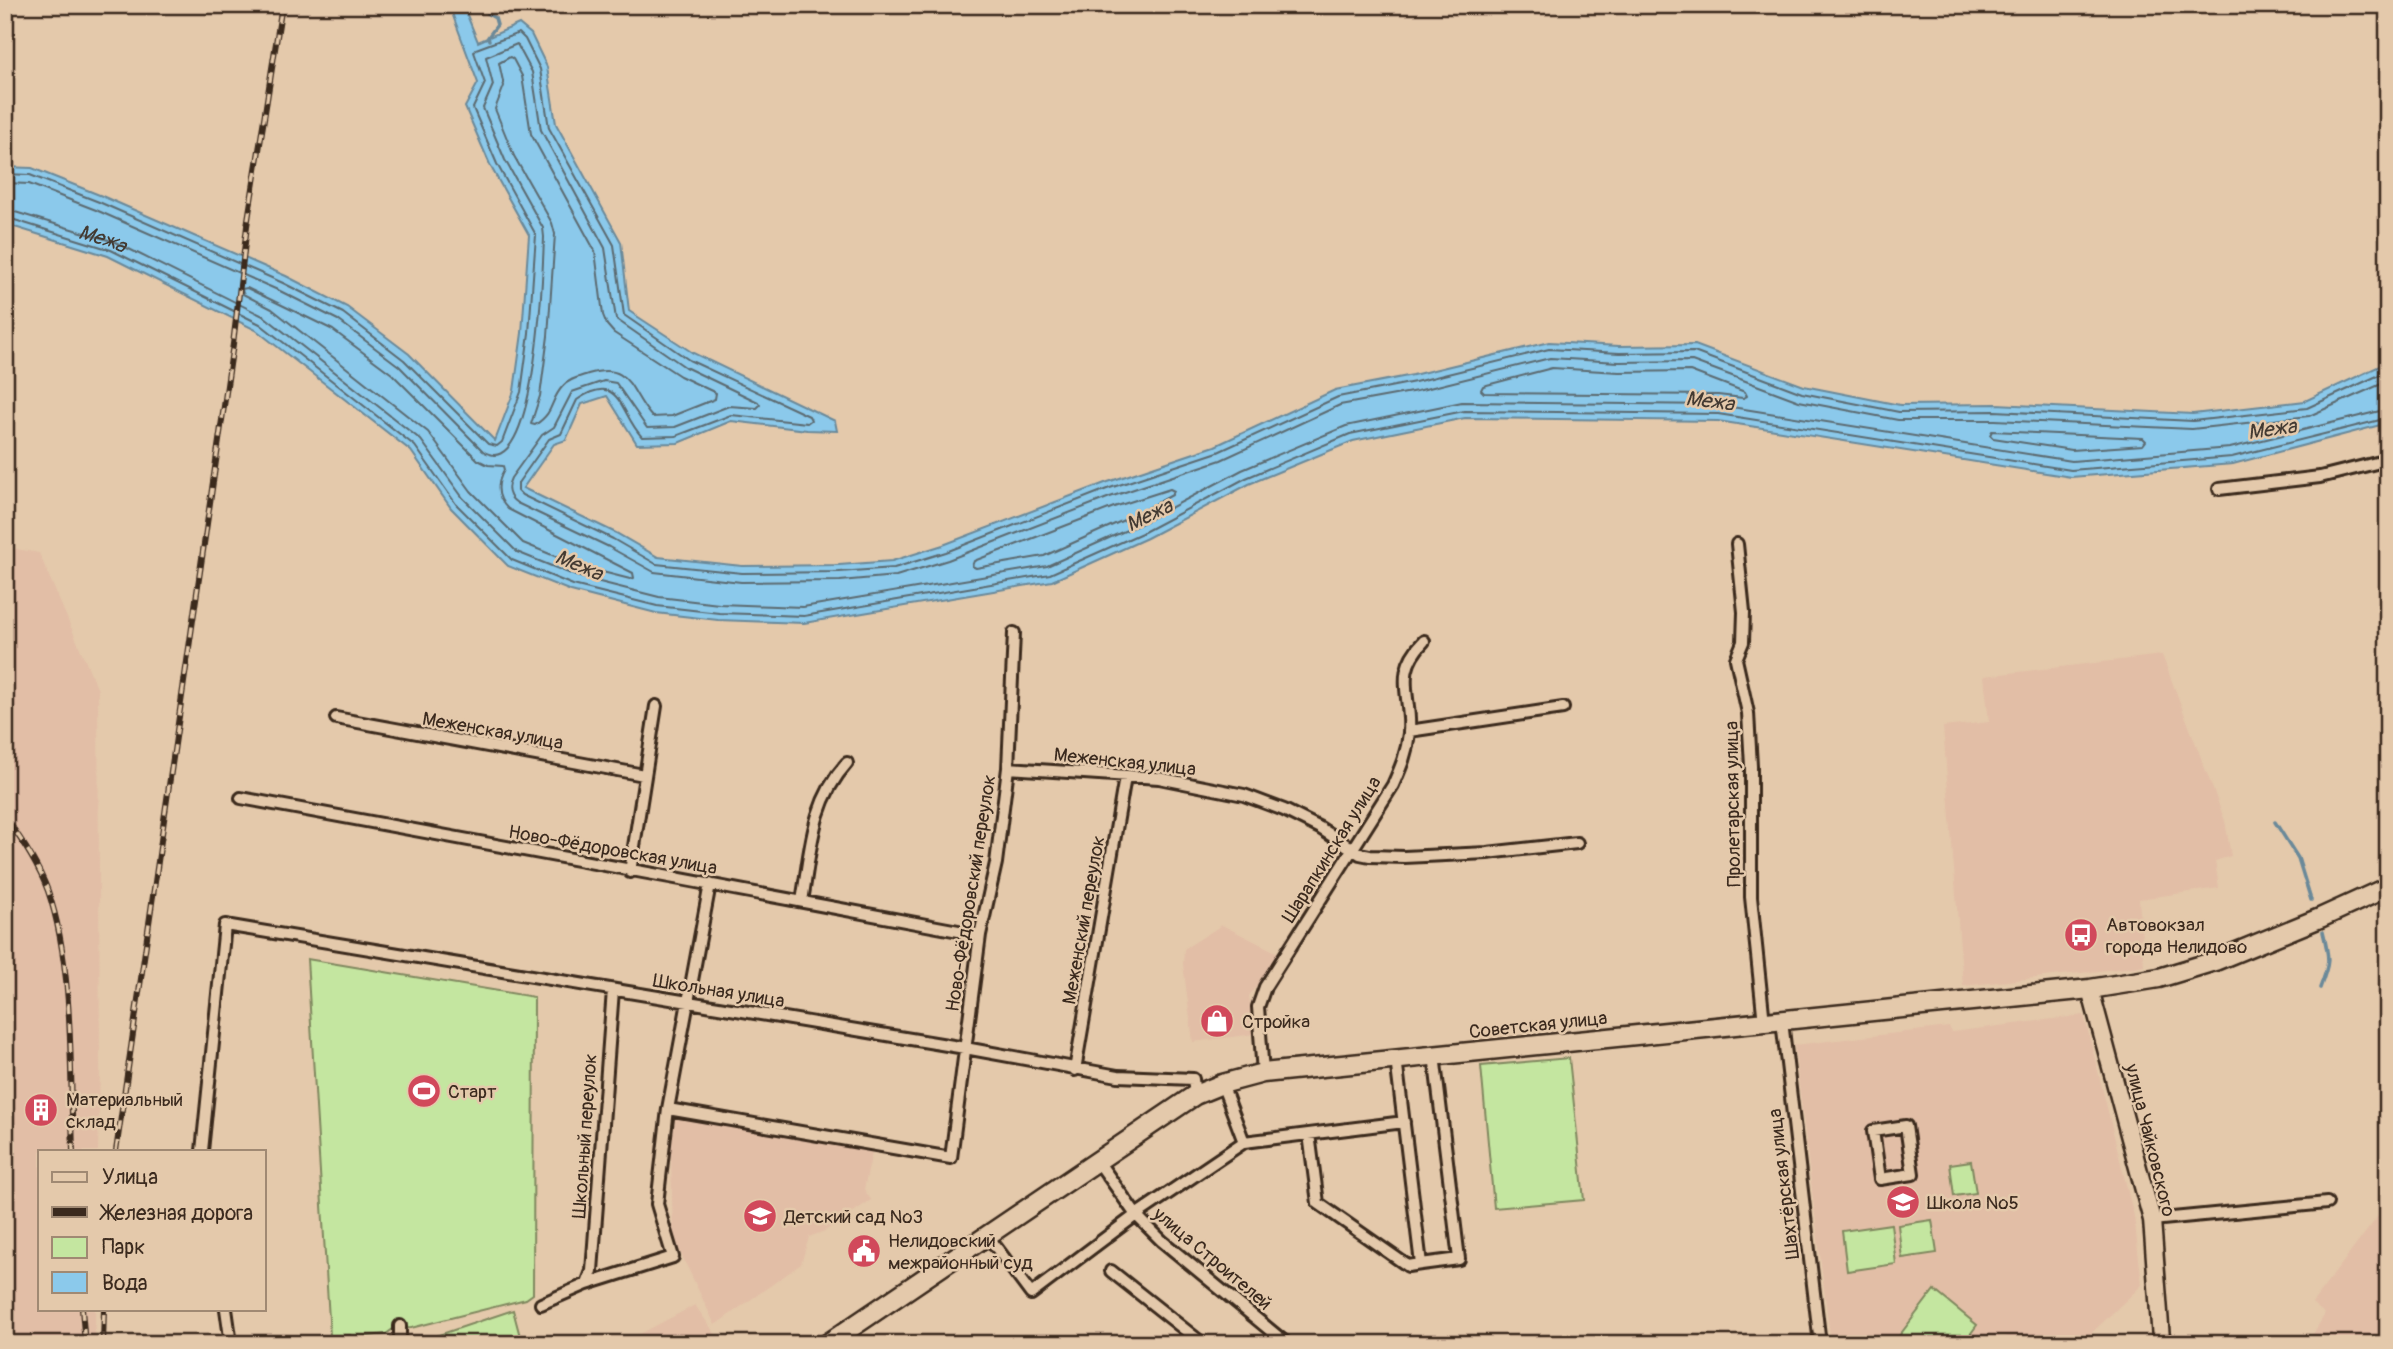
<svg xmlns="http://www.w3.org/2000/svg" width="2393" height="1349" viewBox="0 0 2393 1349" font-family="Pangolin,sans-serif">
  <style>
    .built { fill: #e2bea6 }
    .green { fill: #c4e6a0; stroke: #80885f; stroke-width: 2 }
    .water { fill: #8bc9eb; stroke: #6b8999; stroke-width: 2 }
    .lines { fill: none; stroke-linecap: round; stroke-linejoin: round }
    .shore { stroke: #5b6a70; stroke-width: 2 }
    .stream { stroke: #6b8999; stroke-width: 3.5 }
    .street-casing { stroke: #3b2a1e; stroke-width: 16 }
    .secondary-casing { stroke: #3b2a1e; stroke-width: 21 }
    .primary-casing { stroke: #3b2a1e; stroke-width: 23 }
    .street { stroke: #e4c9ab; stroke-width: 10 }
    .secondary { stroke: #e4c9ab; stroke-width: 16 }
    .primary { stroke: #e4c9ab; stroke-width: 18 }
    .rail-casing { stroke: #3b2a1e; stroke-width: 6 }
    .rail { stroke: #e4c9ab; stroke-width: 3.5; stroke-dasharray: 10; stroke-linecap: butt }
    .labels { text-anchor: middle; stroke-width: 5; stroke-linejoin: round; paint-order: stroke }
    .street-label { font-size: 19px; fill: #3b2a1e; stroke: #e4c9ab }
    .poi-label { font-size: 19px; fill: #3b2a1e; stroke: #e4c9ab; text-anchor: start }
    .water-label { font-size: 21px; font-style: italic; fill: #433a32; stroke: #e4c9ab }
  </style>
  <rect width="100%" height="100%" fill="#e4c9ab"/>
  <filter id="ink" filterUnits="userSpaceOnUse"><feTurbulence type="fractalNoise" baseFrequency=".0143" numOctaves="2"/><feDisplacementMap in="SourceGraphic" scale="14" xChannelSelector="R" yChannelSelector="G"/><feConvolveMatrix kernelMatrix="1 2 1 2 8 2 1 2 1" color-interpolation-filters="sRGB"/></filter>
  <g filter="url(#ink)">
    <path class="built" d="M5,547L39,553L98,690L100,1069L98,1151H40V1309H95V1344H5Z
      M2162,655L2225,821L2231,856L2215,861L2219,888L2139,899L2144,966L1963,986L1943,727L1989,722L1984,676Z
      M1222,925L1280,954L1249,996L1255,1034L1193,1042L1183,964L1184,949Z
      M2084,1015L2134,1216L2142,1285L2081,1343L2077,1344H2019L2001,1334L1994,1344H1831L1794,1045L1949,1027L1952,1032Z
      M670,1115L872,1152L864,1189L871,1200L825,1231L809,1237L801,1264L715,1325L673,1237Z
      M2388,1203V1344H2307L2325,1314L2312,1303Z
      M695,1305L722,1344H621Z"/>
    <path class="green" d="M307,959L534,997L533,1294L526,1299L411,1328L393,1329L386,1334L351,1338L350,1335L330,1336Z
      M1569,1058L1584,1200L1494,1208L1481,1066Z
      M1971,1161L1976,1193L1954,1196L1950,1164Z
      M1932,1220L1937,1253L1902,1258L1898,1225Z
      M1891,1224L1896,1264L1847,1271L1842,1231Z
      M1934,1290L1977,1325L1963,1344H1893Z
      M513,1310L522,1344H412Z"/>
    <path class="water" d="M449,5L465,10L478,42L519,24L531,34L547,67L556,124L621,242L629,311L693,353L835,421L837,431L807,430L731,421L678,443L637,444L607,396L582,404L566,440L554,444L523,488L616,533L658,557L742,566L839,565L892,561L943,545L1105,483L1215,446L1335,390L1413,375L1549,342L1619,346L1695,345L1804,386L1900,405L1996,404L2193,414L2305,401L2388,362V423L2233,464L2071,477L1718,421L1465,418L1353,441L1249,484L1147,538L1052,581L804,623L718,620L656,613L571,591L508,566L451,508L411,451L256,330L108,256L5,224V167L32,168L102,196L286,276L347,307L409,354L495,441L514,391L522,333L529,235L491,167L465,107L478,83Z"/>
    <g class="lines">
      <g class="shore">
        <path d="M510,57L513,59L522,76L531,134L595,251L603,315L607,325L614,333L680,376L716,393L715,399L672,416L652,417C629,392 632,361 588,374C579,377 569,379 563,386C549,401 556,411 535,425L531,424L540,396L548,336L555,234L552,223L514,156L495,109L504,86L499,63Z"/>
        <path d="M5,174L30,175L99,202L283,283L343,313L404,360L488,444L497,446L502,442L521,392L529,333L536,235L497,164L473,108L485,83L474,52L476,49L519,33L525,39L540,69L549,128L614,245L624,315L689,360L809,416L811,420L807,423L731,415L676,436L642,437C619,413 621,370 577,400L561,434L549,439L518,483V491L522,495L613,539L656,564L742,573L839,572L894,568L946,552L1107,489L1218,452L1338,397L1415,382L1549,349L1619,353L1694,352L1802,393L1899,412L1995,411L2193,421L2307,408L2388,371"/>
        <path d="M5,183L29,184L96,210L280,291L338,320L399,366L483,451C537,487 543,264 544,237L543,228L505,160L483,108L493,85L486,57L517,44L532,72L541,130L605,248L616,319L685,367L758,402L760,405L757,408L729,406L675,427L647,428L616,383L604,381L572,392L554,427L542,435L511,478C506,488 508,497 517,503L609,547L654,572L741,582L840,581L896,576L948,560L1110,497L1221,460L1340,405L1417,391L1550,358L1619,362L1692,361L1799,401L1898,420H1995L2192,429L2309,416L2388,381"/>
        <path id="s1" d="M5,209L115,242L265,317L421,440L463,498L517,552L576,576L659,597L719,604L803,607L1047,566L1140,524L1242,470L1346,426L1462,402L1719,405L2072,461L2230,448L2388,409"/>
        <path d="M5,217L111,250L260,324L415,446L456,504L512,560L573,585L657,606L719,613L804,616L1050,574L1144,532L1246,478L1350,434L1464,411L1718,414L2071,470L2232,457L2388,418"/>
        <path d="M247,288L333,330L392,374L478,460L488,465L503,466L504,470C496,484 496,497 508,509L633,573L634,578L630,579L579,566L523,543L471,491L428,432L272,309L243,294L242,289Z"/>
        <path d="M1552,368L1619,372L1690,371L1745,392L1747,396L1743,398L1718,395L1484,393L1481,390L1483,386Z"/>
        <path d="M1992,431L2143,438L2146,441L2143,445L2072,450L1993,438L1990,435Z"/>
        <path d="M1170,489L1174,491L1172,495L1135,515L1044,556L976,568L972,566L974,561L1114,507Z"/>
      </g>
      <path class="stream" d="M485,5L488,14L495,18L497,25L488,37L489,40
        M2275,822L2298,858L2311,900
        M2320,988C2330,962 2330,960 2323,932"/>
      <g class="street-casing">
        <path id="street" d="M2219,489L2320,477L2388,460
          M1737,544L1744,612L1743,642L1736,659L1748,713L1751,766V897L1764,1023
          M336,718L644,775
          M1409,731L1563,708
          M1008,768L1159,778L1244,795L1284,810L1320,828L1360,854L1370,856L1404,857L1487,853L1577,843
          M241,798C487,844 734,888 980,935
          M630,872L656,706
          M802,901C811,850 811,803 847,763
          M1782,1021L1820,1344
          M1396,1059L1421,1264L1459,1259L1434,1055
          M1075,1070L1125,777
          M1263,1073L1258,1007L1265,987L1393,785C1401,767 1407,753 1409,733C1412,695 1392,674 1424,641
          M1222,1084L1244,1142
          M668,1109L951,1158L980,935L996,863L1008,768L1014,633
          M1906,1126L1913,1174L1880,1179L1873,1131Z
          M1309,1134L1318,1203L1408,1266L1421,1264
          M202,1151L225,925L965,1048L1118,1076L1193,1079L1195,1095
          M1097,1160L1136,1215L1162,1241L1287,1344
          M2152,1220L2327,1203
          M987,1235L1031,1294L1136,1215L1244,1142L1404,1122
          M1111,1271L1203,1344
          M587,1284L592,1271L613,990
          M541,1304L587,1284L673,1257L657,1204L668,1109L710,884
          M226,1309L231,1344
          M400,1326V1344"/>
      </g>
      <g class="secondary-casing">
        <path id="secondary" d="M2090,989L2152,1220L2161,1339L2164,1344"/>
      </g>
      <g class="primary-casing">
        <path id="primary" d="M827,1344L1195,1095L1222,1084L1263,1073L2090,989L2159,978L2215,961L2320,918L2388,887"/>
      </g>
      <use href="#street" class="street"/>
      <use href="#secondary" class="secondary"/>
      <use href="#primary" class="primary"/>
      <g class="rail-casing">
        <path id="rail" d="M5,817C22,840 38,864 48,891C74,966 70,1071 73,1151
          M116,1151L233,344L247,226L282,5
          M82,1309L85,1344
          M103,1344L104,1309"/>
      </g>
      <use href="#rail" class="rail"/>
    </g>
  </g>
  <defs>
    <g id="bus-disc" transform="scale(1.75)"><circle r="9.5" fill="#d1495b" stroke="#e4c9ab"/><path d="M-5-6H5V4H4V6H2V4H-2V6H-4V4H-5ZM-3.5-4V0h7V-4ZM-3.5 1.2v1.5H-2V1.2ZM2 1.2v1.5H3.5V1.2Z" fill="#fff"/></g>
    <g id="shop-disc" transform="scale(1.75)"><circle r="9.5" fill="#d1495b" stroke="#e4c9ab"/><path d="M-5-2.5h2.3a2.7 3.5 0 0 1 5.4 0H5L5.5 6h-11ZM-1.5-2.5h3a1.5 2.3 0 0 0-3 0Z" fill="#fff"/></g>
    <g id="stadium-disc" transform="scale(1.75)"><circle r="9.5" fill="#d1495b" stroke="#e4c9ab"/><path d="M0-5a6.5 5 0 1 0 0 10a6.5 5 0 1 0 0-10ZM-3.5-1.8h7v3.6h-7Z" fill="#fff"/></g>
    <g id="building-disc" transform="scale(1.75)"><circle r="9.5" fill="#d1495b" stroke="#e4c9ab"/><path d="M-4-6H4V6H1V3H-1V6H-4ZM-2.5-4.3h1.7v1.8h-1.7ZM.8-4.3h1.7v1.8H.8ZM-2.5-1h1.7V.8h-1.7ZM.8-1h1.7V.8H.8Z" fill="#fff"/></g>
    <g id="school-disc" transform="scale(1.75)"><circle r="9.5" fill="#d1495b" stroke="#e4c9ab"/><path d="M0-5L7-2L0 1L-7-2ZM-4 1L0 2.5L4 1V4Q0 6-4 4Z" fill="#fff"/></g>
    <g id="civic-disc" transform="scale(1.75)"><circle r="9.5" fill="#d1495b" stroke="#e4c9ab"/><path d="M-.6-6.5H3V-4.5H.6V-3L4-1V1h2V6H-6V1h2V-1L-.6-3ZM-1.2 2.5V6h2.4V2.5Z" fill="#fff"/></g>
  </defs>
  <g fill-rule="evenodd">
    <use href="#bus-disc" x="2081" y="935"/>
    <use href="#shop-disc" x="1217" y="1021"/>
    <use href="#stadium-disc" x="424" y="1091"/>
    <use href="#building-disc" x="41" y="1110"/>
    <use href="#school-disc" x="1903" y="1202"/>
    <use href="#school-disc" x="760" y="1216"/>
    <use href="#civic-disc" x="864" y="1251"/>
  </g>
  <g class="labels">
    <g class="street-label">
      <text transform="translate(493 730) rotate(10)" y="7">Меженская улица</text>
      <text transform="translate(1125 761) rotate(6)" y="7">Меженская улица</text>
      <text transform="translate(1732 804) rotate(-91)" y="7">Пролетарская улица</text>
      <text transform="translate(613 849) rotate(10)" y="7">Ново-Фёдоровская улица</text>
      <text transform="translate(1331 849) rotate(-58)" y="7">Шарапкинская улица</text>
      <text transform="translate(970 893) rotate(-81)" y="7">Ново-Фёдоровский переулок</text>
      <text transform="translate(1083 920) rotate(-80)" y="7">Меженский переулок</text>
      <text transform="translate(719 990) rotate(9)" y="7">Школьная улица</text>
      <text transform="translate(1538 1024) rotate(-6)" y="7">Советская улица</text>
      <text transform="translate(584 1136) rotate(-86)" y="7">Школьный переулок</text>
      <text transform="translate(2151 1140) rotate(76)" y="7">улица Чайковского</text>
      <text transform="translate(1783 1184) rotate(-97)" y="7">Шахтёрская улица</text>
      <text transform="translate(1213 1258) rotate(40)" y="7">улица Строителей</text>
    </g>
    <g class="poi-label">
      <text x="2106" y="931">Автовокзал<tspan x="2106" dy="22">города Нелидово</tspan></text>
      <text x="1242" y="1028">Стройка</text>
      <text x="448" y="1098">Старт</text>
      <text x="66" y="1106">Материальный<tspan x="66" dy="22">склад</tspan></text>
      <text x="1927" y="1209">Школа №5</text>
      <text x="784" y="1223">Детский сад №3</text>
      <text x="888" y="1247">Нелидовский<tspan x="888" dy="22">межрайонный суд</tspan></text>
    </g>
    <g class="water-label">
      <text dy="7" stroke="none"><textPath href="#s1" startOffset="102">Межа</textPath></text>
      <text transform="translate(1710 401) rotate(7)" y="7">Межа</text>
      <text transform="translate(2272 429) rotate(-8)" y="7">Межа</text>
      <text transform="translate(1149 515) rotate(-26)" y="7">Межа</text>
      <text transform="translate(579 565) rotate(23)" y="7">Межа</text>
    </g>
  </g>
  <rect width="2393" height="1349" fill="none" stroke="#e4c9ab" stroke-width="28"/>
  <rect x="14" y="14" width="2365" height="1321" fill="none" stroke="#3b2a1e" stroke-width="2.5" filter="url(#ink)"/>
  <rect x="38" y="1150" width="228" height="161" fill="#e4c9ab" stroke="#a08973" stroke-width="2"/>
  <rect x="52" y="1172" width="35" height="10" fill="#e4c9ab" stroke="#a08973" stroke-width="2"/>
  <text x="102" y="1184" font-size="21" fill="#3b2a1e">Улица</text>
  <rect x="52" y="1207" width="35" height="10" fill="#3b2a1e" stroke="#a08973" stroke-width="2"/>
  <text x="102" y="1220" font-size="21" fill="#3b2a1e">Железная дорога</text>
  <rect x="52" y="1237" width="35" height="21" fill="#c4e6a0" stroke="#a08973" stroke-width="2"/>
  <text x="102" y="1254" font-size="21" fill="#3b2a1e">Парк</text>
  <rect x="52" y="1272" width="35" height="21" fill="#8bc9eb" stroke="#a08973" stroke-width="2"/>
  <text x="102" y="1290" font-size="21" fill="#3b2a1e">Вода</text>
</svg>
